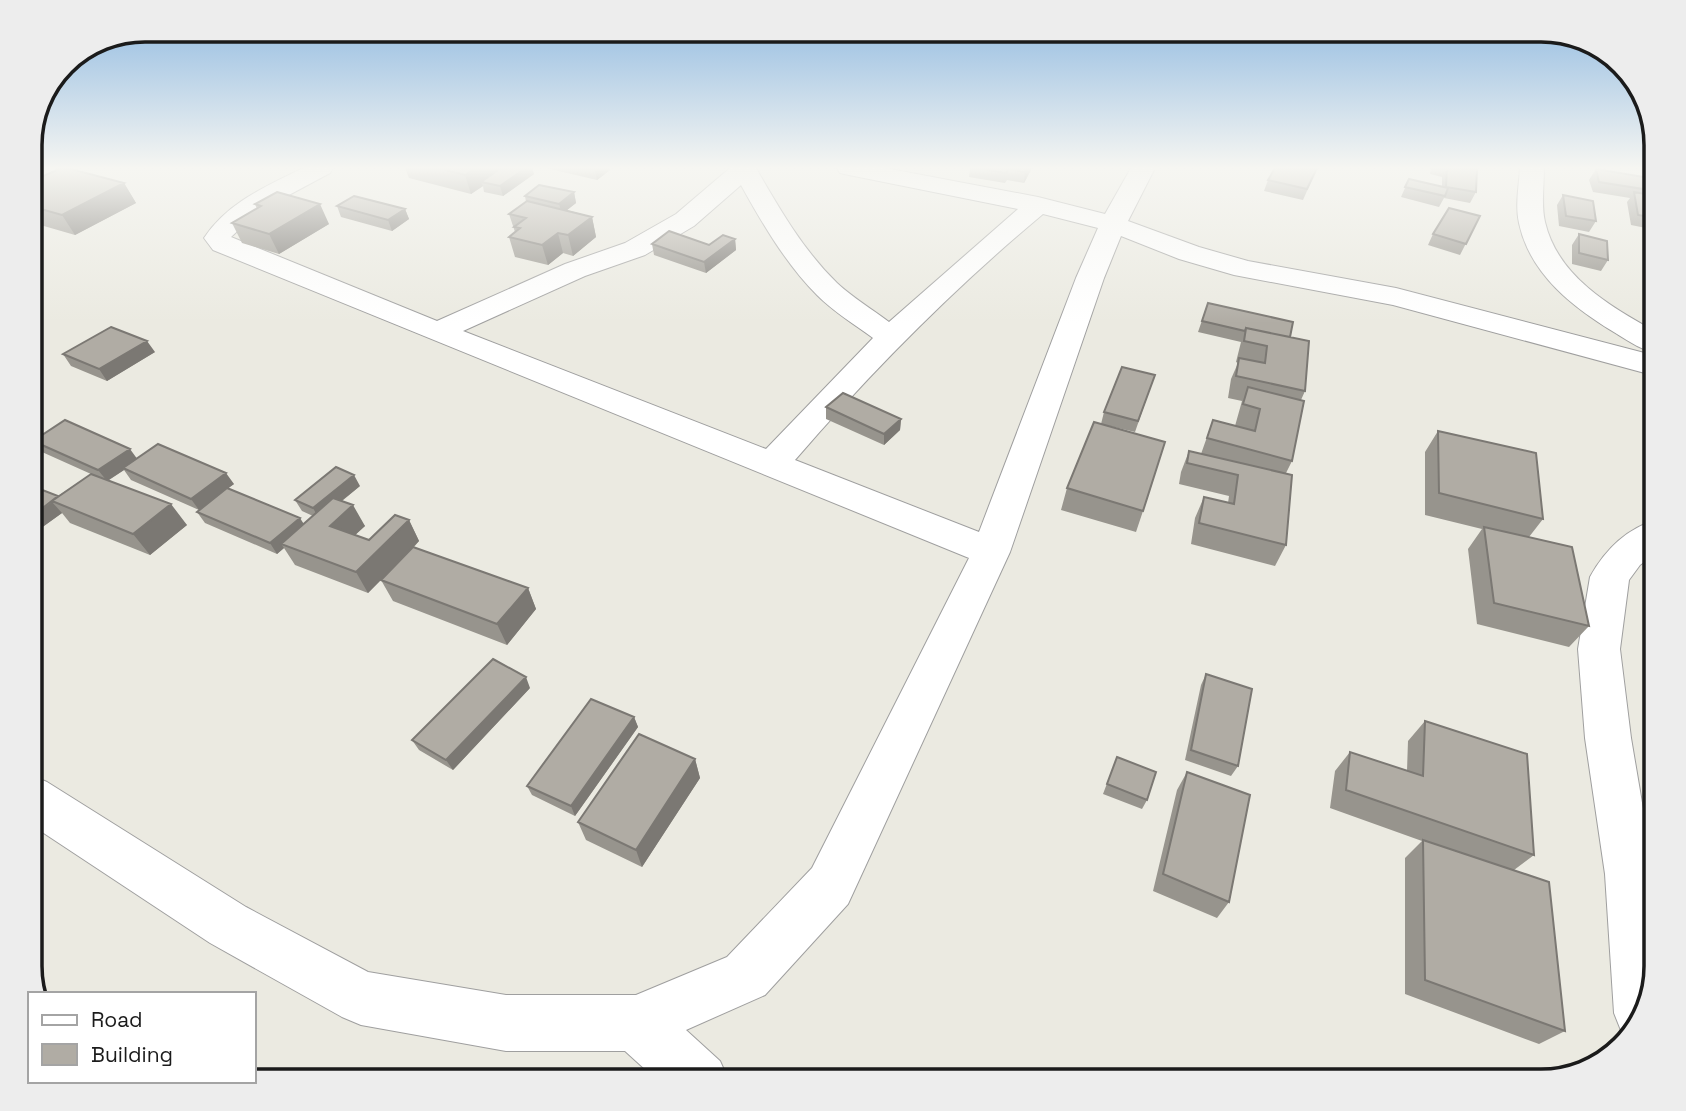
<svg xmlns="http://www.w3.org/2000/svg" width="1686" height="1111" viewBox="0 0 1686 1111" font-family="'Space Grotesk',sans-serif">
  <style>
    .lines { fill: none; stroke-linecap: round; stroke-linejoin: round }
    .street-casing { stroke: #9f9f9f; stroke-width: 2 }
    .street { fill: #fff; fill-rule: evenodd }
    .wall { fill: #97948d }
    .shaded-wall { fill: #7b7873 }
    .building { fill: #b0aca4; stroke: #7b7873; stroke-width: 2 }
    .rim { fill: none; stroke: #1b1b1b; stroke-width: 3.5 }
  </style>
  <rect width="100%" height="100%" fill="#ebeae1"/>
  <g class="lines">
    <g class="street-casing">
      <path id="street" d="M303,168H333L330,173L259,211L231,237L437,321L565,264L625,243L676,214L730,168H756C779,208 803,250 837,283C853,298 872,309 889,322L1018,209L849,175L840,173L837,168H885L1038,197L1105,214L1131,168H1155L1128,221L1199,247L1248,261L1396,288L1656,356V376L1393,305L1234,275L1179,259L1121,236L1104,278L1010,552L848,904L765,995L686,1030L720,1061L729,1081H658L625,1051H506L361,1025L342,1017L210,943L30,824V775L47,782L246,907L368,972L506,995H636L727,957L812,868L969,558L213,250L204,238C228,202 265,187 303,168ZM741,185C762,223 786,264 817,295C834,312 854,324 873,338L766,449L463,331L585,276L645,255L694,226ZM1043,214L1098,228L1076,278L979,532L795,460C871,372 953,289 1043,214Z
        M1520,168H1544C1544,185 1541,205 1545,222C1558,277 1610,306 1656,332V353C1642,350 1630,342 1617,334C1574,308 1530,275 1519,223C1515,205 1519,186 1520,168Z
        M1656,520V553L1640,565L1629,580L1620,649L1631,738L1656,885V967L1637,1030L1631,1036L1622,1033L1614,1013L1605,874L1585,738L1578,649L1590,577C1605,550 1626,529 1656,520Z"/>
    </g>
    <use href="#street" class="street"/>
  </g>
  <path class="wall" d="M405,168H532L534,174L503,196L484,192L483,186L471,194L409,178Z
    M546,168H610V170L597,180Z
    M970,168H1032L1024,183L1007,180L1005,183L969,177Z
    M1317,168L1303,200L1264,191L1268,180Z
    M1431,168H1477L1476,192L1470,203L1444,198L1439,207L1401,197L1409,179L1442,187V177L1430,174Z
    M1596,169L1656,179V230L1631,225L1627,202L1630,198L1593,192L1589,180Z
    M30,182L124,183L136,203L75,235L30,222Z
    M574,192L576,203L567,210L592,217L596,237L573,256L563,253L548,265L515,257L509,237L515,232L509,214L526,202L525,196Z
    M1563,195L1596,221L1589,232L1559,226L1557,205Z
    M255,204L329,224L279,254L242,243L232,223L257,209Z
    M337,206L405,209L409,219L392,231L341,217Z
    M1480,216L1460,255L1428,245L1433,234Z
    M1579,234L1608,260L1601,271L1572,264V245Z
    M735,239L736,250L706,273L654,255L652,244L709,245Z
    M1651,247L1656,248V288L1647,286L1644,258Z
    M1208,303L1290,337L1305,391L1301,400L1292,461L1286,473V545L1275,566L1191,544L1195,518L1204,497L1228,503L1229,496L1179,484L1181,472L1189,451L1201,454L1213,420L1235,426L1242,401L1228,398L1231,379L1238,363L1236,362L1241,342L1198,332Z
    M155,352L107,381L71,366L63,354Z
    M1151,386L1135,432L1101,424L1104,412Z
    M826,407L901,419L900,430L884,445L826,419Z
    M1438,431L1543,519L1529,537L1589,626L1569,647L1477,624L1468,549L1482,529L1425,515V452Z
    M33,441L137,458L234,484L228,488L304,524L313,516L302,511L295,500L360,486L342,501L365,526L355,535L369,540L409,520L419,541L414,547L528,588L536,609L507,645L393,601L381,580L368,593L295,565L284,548L277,554L205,523L197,512L199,510L131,480L124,470L109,480L187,525L150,555L70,523L62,513L30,536V487L58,496L91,474L42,452Z
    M1067,488L1143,511L1136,532L1061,510Z
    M1206,674L1238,766L1231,776L1185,760L1201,685Z
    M530,688L453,770L419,750L412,740Z
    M634,717L638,727L575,816L532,795L527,786Z
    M1425,721L1534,855L1514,870L1565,1031L1539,1044L1405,994V858L1422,841L1330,808L1335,771L1350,752L1407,771L1408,741Z
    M1117,757L1147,800L1142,809L1103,794Z
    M695,759L700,778L642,867L586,840L578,822Z
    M1187,772L1229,902L1217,918L1153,891L1177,790Z"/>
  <path class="shaded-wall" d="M476,168H511L481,182L483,186L471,194L465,175Z
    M526,168H532L534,174L503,196L500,186Z
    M595,168H610V170L597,180Z
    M1028,168H1032L1024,183L1025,172Z
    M124,183L136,203L75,235L62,215Z
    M574,192L576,203L562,214L559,204Z
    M320,204L329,224L279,254L269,234Z
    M405,209L409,219L392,231L388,220Z
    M592,217L596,237L573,256L568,235Z
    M558,233L563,253L548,265L542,245Z
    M735,239L736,250L706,273L704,262Z
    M147,341L155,352L107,381L99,369Z
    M901,419L900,430L884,445V434Z
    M130,449L138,460L123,468L124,470L107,481L98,470Z
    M226,473L234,484L199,510L191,499Z
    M354,475L360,486L319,519L313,508Z
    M52,502L62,513L30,536V518Z
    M171,504L187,525L150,555L133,534Z
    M353,505L365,526L342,547L330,526Z
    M300,518L307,529L281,544L284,548L277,554L270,543Z
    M409,520L419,541L368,593L356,572Z
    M528,588L536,609L507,645L497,624Z
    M526,677L530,688L453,770L446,760Z
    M634,717L638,727L575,816L571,806Z
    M695,759L700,778L642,867L636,850Z"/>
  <path class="building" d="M61,168H67L124,183L62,215L30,206V182Z
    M438,168H476L465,175Z
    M501,168H526L500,186L481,182Z
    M977,168H1028L1025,172L1008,169L1006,173Z
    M1275,168H1317L1307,189L1268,180Z
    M1447,168H1477L1476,192L1446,187Z
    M1596,169L1656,179V191L1599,182Z
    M1409,179L1448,188L1445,196L1405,187Z
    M539,185L574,192L559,204L525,196Z
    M277,192L320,204L269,234L232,223L261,206L255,204Z
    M1634,192L1656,196V218L1638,215Z
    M1563,195L1593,201L1596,221L1566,216Z
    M354,196L405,209L388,220L337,206Z
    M527,201L592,217L568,235L558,233L542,245L509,237L520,228L514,227L526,218L509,214Z
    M1449,208L1480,216L1466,244L1433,234Z
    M669,231L709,245L723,235L735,239L704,262L652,244Z
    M1579,234L1607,241L1608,260L1579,253Z
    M1651,247L1656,248V276L1655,275Z
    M1208,303L1293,322L1290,337L1246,328L1245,331L1202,321Z
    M111,327L147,341L99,369L63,354Z
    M1246,328L1309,341L1305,391L1236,376L1239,358L1265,363L1267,346L1244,341Z
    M1122,367L1155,375L1138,421L1104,412Z
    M1248,387L1304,401L1292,461L1207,438L1213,420L1255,431L1260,409L1243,404Z
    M843,393L901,419L884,434L826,407Z
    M65,420L130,449L98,470L33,441Z
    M1094,422L1165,442L1143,511L1067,488Z
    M1438,431L1536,453L1543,519L1439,493Z
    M158,444L226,473L191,499L123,468Z
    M1189,451L1292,475L1286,545L1199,523L1204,497L1234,504L1238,475L1187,463Z
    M336,467L354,475L313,508L295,500Z
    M91,474L171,504L133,534L52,501Z
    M32,486L58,496L30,518V487Z
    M227,488L300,518L270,543L197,512Z
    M333,498L353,505L330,526L369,540L395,515L409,520L356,572L281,544Z
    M1484,527L1572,547L1589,626L1494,603Z
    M413,547L528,588L497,624L381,580Z
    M493,659L526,677L446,760L412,740Z
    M1206,674L1252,689L1238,766L1191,750Z
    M591,699L634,717L571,806L527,786Z
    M1425,721L1527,754L1534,855L1346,790L1350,752L1423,776Z
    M639,734L695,759L636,850L578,822Z
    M1117,757L1156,772L1147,800L1107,784Z
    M1187,772L1250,795L1229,902L1163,874Z
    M1423,840L1549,882L1565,1031L1425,980Z"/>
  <linearGradient id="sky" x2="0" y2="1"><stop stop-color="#8db8e0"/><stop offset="0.52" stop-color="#f6f6f2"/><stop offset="1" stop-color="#f6f6f2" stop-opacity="0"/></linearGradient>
  <rect width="1686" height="323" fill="url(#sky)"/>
  <path d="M0 0H1686V1111H0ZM145 42H1541A103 103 0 0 1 1644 145V966A103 103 0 0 1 1541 1069H145A103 103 0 0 1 42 966V145A103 103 0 0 1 145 42Z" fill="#ededed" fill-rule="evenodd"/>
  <path class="rim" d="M145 42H1541A103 103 0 0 1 1644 145V966A103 103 0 0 1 1541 1069H145A103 103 0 0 1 42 966V145A103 103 0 0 1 145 42Z"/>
  <rect x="28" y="992" width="228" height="91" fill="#ffffff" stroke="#a4a4a4" stroke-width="2"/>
  <rect x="42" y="1015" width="35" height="10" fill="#ffffff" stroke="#a4a4a4" stroke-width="2"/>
  <text x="91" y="1027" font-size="21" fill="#1b1b1b">Road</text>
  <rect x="42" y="1044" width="35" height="21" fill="#b0aca4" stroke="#a4a4a4" stroke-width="2"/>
  <text x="91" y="1062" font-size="21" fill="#1b1b1b">Building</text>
</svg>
